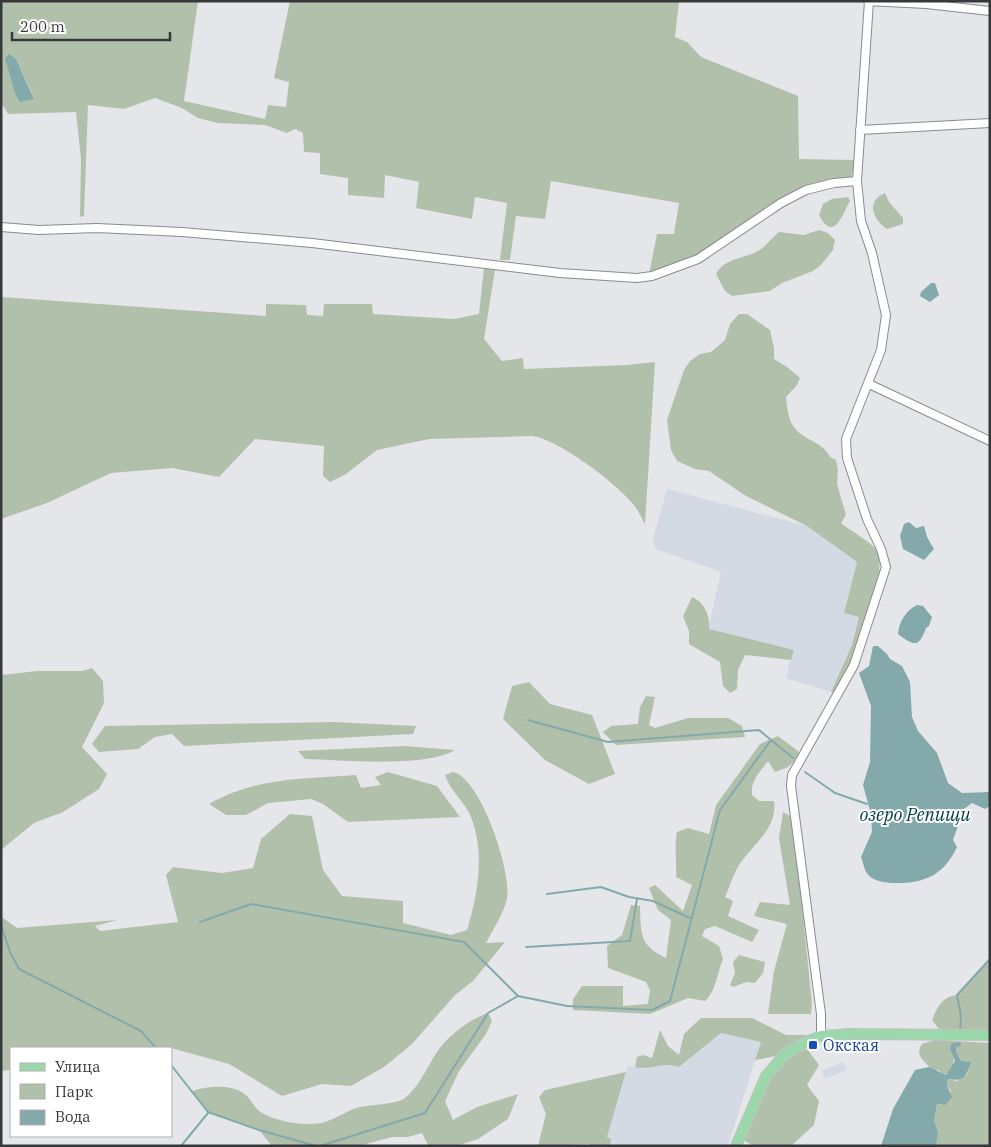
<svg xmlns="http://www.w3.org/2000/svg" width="991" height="1147" viewBox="0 0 991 1147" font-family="'IBM Plex Serif',serif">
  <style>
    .built { fill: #d3dae4 }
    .green { fill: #b1c0aa; fill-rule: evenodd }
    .water { fill: #84a9ab }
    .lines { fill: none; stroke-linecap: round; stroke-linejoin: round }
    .stream { stroke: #84a9ab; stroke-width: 2 }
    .minor-casing { stroke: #898b8e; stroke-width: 10 }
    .major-casing { stroke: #c3c3c4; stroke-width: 12 }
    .minor { stroke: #fff; stroke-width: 8 }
    .major { stroke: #9bd7ab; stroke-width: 10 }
    .transit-dot { fill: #1a4fb4; stroke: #fff; stroke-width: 2 }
    .labels { text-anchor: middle; stroke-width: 4; stroke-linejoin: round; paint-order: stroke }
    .transit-label { font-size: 16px; fill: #164399; stroke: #fff; text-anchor: start }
    .water-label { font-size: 18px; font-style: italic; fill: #003c3f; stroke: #fff }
  </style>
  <rect width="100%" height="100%" fill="#e4e6ea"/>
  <path class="built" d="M667,489L807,526L857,562L844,613L859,617L852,645L831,692L786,678L793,650L708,629L721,572L655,549L653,539Z
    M721,1033L761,1042L728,1146H610L611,1139L607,1137L628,1066L645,1069L665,1063L679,1067Z
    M843,1062L847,1070L825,1079L822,1071Z"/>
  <path class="green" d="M1,1H198L184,101L265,119L268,105L286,107L289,82L274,78L290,1H679L675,37L687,42L701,57L798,96L799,159L854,160L855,167L851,177L805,187L779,200L696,257L649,274L657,234H674L679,203L551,181L545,219L516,216L510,260H500L507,203L475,197L472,219L416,208L419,182L385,175L384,198L348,195V178L320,174V153L304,152L303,133L295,129L287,133L265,125L218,123L198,118L182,108L155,98L124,109L88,105L84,216L80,217L81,159L76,112L8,114L1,102ZM16,59L34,98L15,93Z
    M885,193L889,202L903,218V224L887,229C873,220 865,201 885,193Z
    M848,197L850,201C843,213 834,244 819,215L823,204L832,199Z
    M819,230L828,233L835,240L833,250L821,265L813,271L782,283L770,291L732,296L725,291L716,274C725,258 743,259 758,251C766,246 772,238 779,232L804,235Z
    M484,268L495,270L484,339L502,361L523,358L524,369L627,365L655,362L645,524C641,517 638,510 633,504C616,483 558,439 532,436L429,439L377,450L346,474L330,482L323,476L324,446L255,439L219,477L172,468L111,473L47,503L1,519L2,297L266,316V304L306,305L307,315L323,316L324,304H372L373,314L454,319L479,314Z
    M739,314H747L770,330L774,348V359L787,367L800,378L797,385L786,397C787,406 788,417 792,424C801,441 821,439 830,457L836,460L838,470L837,484L846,515L841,523C849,530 873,543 877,551C890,575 849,668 837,693L831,692L852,645L859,617L844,613L857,562L807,526L746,496L709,471L695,469L677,461L671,450L667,420L684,370L690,361L700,354L711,352L725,340L730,324Z
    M692,597C705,603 710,615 709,629L794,650L791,660L745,655L738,670L737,689L730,693L723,686L720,662L689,644V631L683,616Z
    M92,668L103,681L104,703L82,747L107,774L99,789L63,812L34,823L1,850V675L37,671H82Z
    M529,682L550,704L592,715L615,774L589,784L545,760L503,719L512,686Z
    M646,696L655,697L649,725L655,728L688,718H728L742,726L745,737L616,745L603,732L611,726L638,724L640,707Z
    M334,722L416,726L413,734L184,746L172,734L155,737L138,749L99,752L92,744L105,726Z
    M778,736L798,751L799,757L788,767L775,772L768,761C760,772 750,781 752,795L759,801H774C778,828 753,844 739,865C733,874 730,887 725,897L733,901L728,916L759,930L752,942L715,926L705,929L702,936L719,946L723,959C717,973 716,992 705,1001L688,998L650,1014L573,1010V999L582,986H623V1006L648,1004L650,990L646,982L608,968L607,946L622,935L631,905L640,906C641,934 639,945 666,958L671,920L658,910L649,888L655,885L683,911L692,885L676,877C677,862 674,847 677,832L688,828L709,834L716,805L760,744Z
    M404,746L455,750C425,768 342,760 305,759L298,751Z
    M388,772L437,786L460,817L348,822L323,804L311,799L268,803L246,815H226L209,804C257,777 303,779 356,775L361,788L381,785L375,777Z
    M453,772C480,777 512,871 507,898C504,914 493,929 486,943L505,942L473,981L455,995L412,1044L384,1067L351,1086L322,1084L282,1096L229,1064L171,1048H11V1070L1,1071V914L3,918L17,928L117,920L95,926L100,931L178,922L166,875L173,867L222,873L253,868L261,839L290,814L312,816L323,870L342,896L403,901V923L451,935L467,930C478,895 485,852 471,817C465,802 450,791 445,775Z
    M783,812L790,816L801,895L812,1004L811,1014H768L774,971L787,924L754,916L760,902L790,905L779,838Z
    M739,955L765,962L763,973L755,983L746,982L733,987L730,985L735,973L733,962Z
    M990,959V1031L960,1032L938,1028L932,1020C938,1007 941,997 957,995Z
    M488,1013L492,1021L486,1034L459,1071L445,1101L453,1120L477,1107L518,1094L508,1119L478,1139L456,1146L428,1145L422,1133L408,1137H392L359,1146H272L259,1130L208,1112L192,1091C207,1086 234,1083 247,1096C252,1101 255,1109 262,1113C278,1122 307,1127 325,1122C337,1118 348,1110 360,1107C370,1105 398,1104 405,1098C420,1085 425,1071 435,1055C446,1037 468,1020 488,1013Z
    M701,1018H752L786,1035H807C795,1052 775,1057 755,1060L761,1042L721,1033L679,1067C659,1061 653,1071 635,1067L637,1057L643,1055L652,1058L660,1030L668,1046L679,1055L684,1034Z
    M935,1040L990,1043V1146H936C938,1136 933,1130 934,1121C935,1116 936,1109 937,1104L943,1105L951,1091L947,1085L948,1079L957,1081L967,1074L972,1062L961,1061L956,1052L957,1046L952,1043C954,1055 957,1069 944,1075L938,1070H932C925,1061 914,1056 922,1044Z
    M807,1049L819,1065L807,1085L819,1101L814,1125L791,1146H754L743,1140C753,1115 766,1072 789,1057C794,1053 802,1051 807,1049Z
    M626,1072L607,1137L611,1139L610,1146H591L589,1144L538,1146L546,1114L539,1097L545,1090Z"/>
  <path class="water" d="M9,54L16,59L34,99L20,102L15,93L5,58Z
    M931,283H935L939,295L930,302L920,296L921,292Z
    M909,522L916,528L924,526L927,537L934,549L924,560L903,549L900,536L904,524Z
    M917,605L923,606L932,617L929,626L926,628C919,647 915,647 898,634C899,622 906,610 917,605Z
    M873,646H878L887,654L890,659L902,666L910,682L912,717L918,731L937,753L948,783L962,793L990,792V806L985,809L972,803L964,809L953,840L957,847C943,877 922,884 891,883C882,882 872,881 866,872C864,868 863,862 861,857L872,832L871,814L863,785L870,762L871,706L859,673L869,666Z
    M961,1042L960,1047L957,1046L956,1051L961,1061L972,1062C965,1076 966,1082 948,1079L947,1085L952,1097L945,1105L937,1104L934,1121L938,1133L936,1146H881L893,1109L915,1070L929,1067L946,1075L955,1061L950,1048L952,1043Z"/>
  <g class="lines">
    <path class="stream" d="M528,720L608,742L759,730L793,758
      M805,772L835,793L867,804
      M547,894L601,887L629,897L653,901L690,918
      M200,922L251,904L464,942L518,996
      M1,925L10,952L19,969L141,1031L156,1048
      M526,947L630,941L637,899
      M960,1032L961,1016L957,995L990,959
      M171,1065L208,1112L259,1130L316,1146
      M181,1146L208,1113
      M320,1146L425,1113L488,1013L518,996L567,1006L652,1010L670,1001L720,810L771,740"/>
    <g class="minor-casing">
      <path id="minor" d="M868,1L926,4L990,11
        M860,130L990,123
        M1,227L39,230L97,228L182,232L312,243L560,273L637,278L652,276L698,259L781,203L806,190L834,183L857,181
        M869,384L990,441
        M821,1036V1014L791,786L792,775L854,665L886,567L881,549L867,519L847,458L846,439L881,350L886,315L872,253L861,221L857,181L869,1"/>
    </g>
    <g class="major-casing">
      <path id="major" d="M736,1146L766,1076L785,1054L808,1041L821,1036L849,1034L990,1035"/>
    </g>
    <use href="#minor" class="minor"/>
    <use href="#major" class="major"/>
  </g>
  <rect class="transit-dot" x="808" y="1040" width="10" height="10" rx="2.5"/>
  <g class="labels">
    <g class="transit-label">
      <text x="823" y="1051">Окская</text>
    </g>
    <g class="water-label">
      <text x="915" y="821">озеро Репищи</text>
    </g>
  </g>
  <rect width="991" height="1147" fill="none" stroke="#373839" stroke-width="5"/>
  <rect x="10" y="1047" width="162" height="90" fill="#ffffff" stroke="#afafb0"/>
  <rect x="20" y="1063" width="25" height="8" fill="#9bd7ab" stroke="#afafb0"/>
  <text x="55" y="1072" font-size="15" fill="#373839">Улица</text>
  <rect x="20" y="1084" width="25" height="15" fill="#b1c0aa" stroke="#afafb0"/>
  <text x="55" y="1097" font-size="15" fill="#373839">Парк</text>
  <rect x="20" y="1110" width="25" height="15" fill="#84a9ab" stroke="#afafb0"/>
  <text x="55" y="1122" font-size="15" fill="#373839">Вода</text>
  <path d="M12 32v8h158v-8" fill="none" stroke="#373839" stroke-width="2.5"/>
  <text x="20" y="32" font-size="15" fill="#373839" stroke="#ffffff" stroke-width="4" paint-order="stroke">200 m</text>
</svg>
